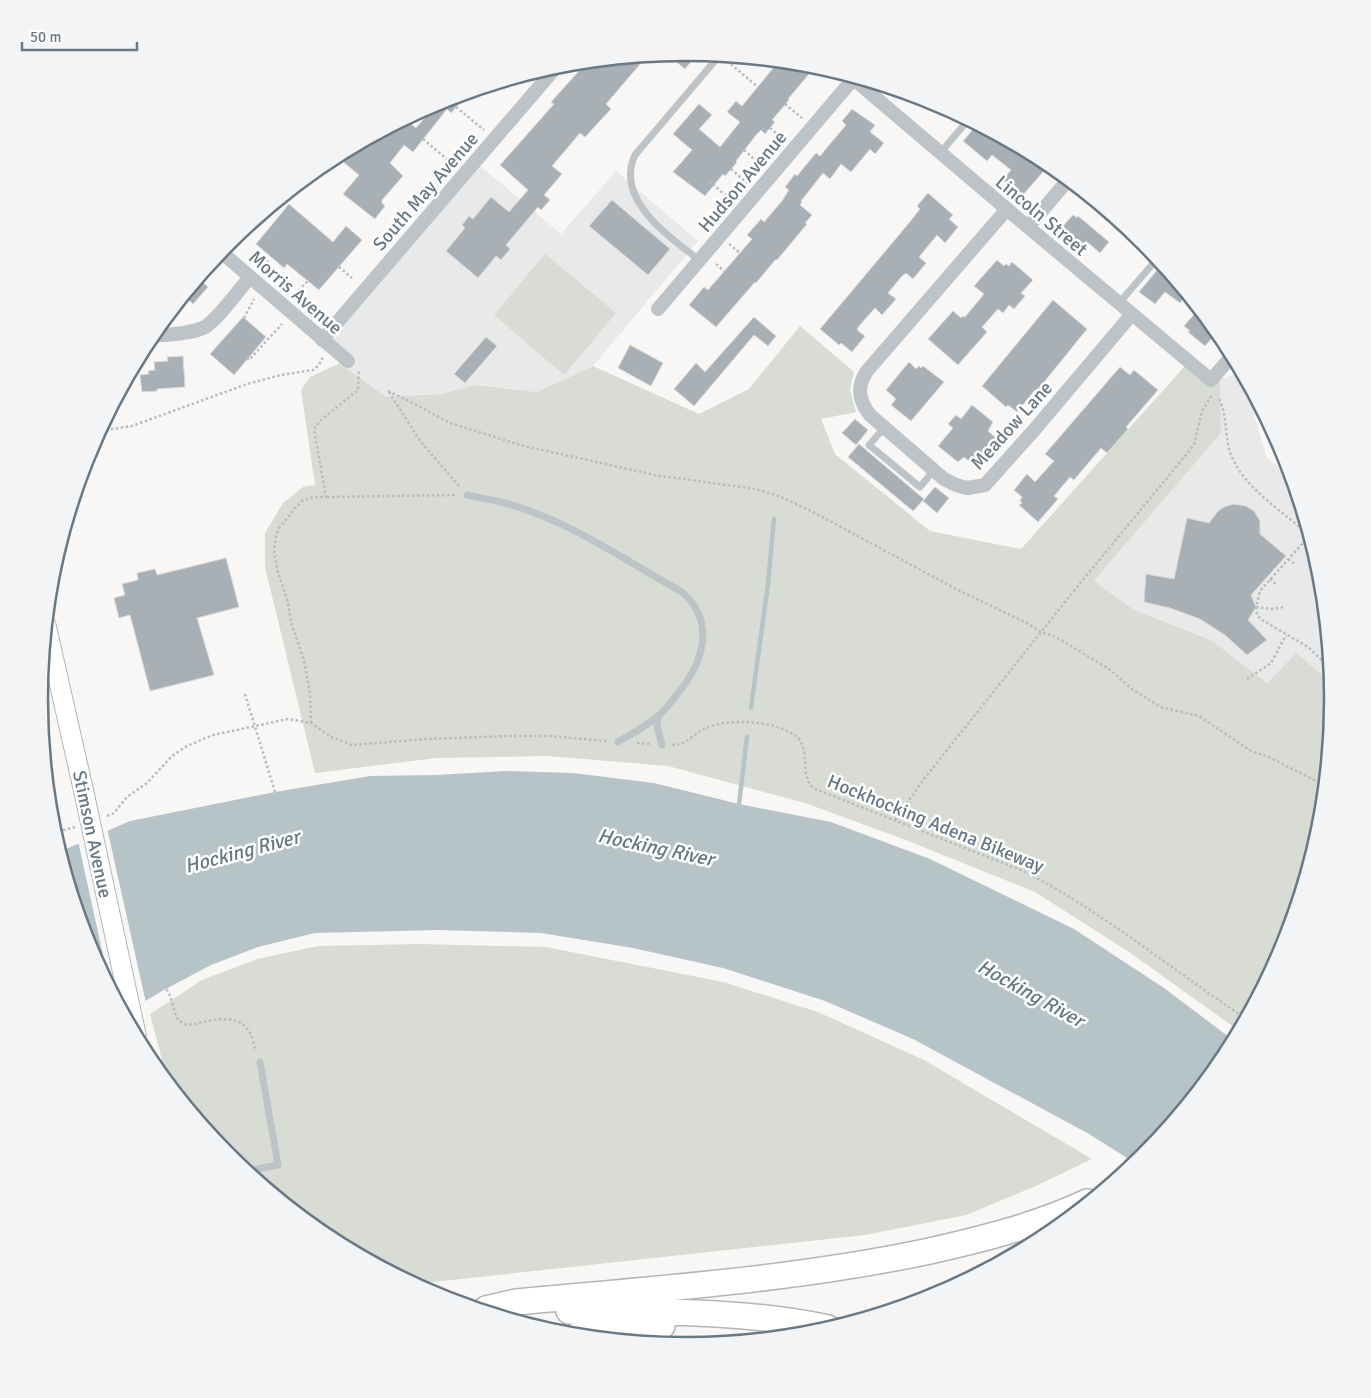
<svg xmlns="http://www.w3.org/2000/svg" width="1371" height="1398" viewBox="0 0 1371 1398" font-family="Signika,sans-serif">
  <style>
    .built { fill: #e8e9e8 }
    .green { fill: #d8dcd4 }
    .water { fill: #b6c4c7 }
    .pier { fill: #f8f7f5 }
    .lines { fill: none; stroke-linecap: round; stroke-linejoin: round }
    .stream { stroke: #b6c4c7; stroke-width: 4.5 }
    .building { fill: #a8b0b6; stroke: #d9d9d7 }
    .secondary-casing { stroke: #b1b7bb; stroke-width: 21 }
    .highway-casing { stroke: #b2b6ba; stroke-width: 28 }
    .path { stroke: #b9bcbf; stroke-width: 2.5; stroke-dasharray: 2.5 2.5; stroke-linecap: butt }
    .lane { stroke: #bec3c7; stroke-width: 7 }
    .street { stroke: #bec3c7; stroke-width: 14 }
    .secondary { stroke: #fff; stroke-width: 19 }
    .highway { stroke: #fff; stroke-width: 25 }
    .secondary-bridge-casing { stroke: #b1b7bb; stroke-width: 21; stroke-linecap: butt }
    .secondary-bridge { stroke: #fff; stroke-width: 19 }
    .labels { text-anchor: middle; stroke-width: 5; stroke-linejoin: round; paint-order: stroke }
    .street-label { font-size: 19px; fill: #687985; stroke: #fff }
    .water-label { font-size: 20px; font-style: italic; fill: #637a80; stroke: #fff }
    .rim { fill: none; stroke: #687985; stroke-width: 2.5 }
  </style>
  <rect width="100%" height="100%" fill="#f8f7f5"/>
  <path class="built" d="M479,165L561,234L616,171L698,241L593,366L537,392L476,385L441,394L386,397L321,348Z
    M1241,372L1267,458L1291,478L1320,573L1331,682L1296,653L1267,683L1211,640L1134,610L1094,581L1221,433L1220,379Z"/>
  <path class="green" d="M545,254L616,313L564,375L494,315Z
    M800,326L854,372L850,389L856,412L821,419L835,454L930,531L1021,549L1185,366L1210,370L1220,379L1221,433L1094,581L1134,610L1211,640L1267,683L1296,653L1331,682L1332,699L1320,825L1283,947L1238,1030L1129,952L1035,892L911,842L805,803L668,766L548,756L437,758L315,773L265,567V533L283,503L303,487L315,485L301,390L310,377L340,363L386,397L441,394L476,385L537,392L593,366L699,414L749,389Z
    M420,944L546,947L723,982L818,1012L924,1060L1092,1159L1038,1185L966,1215L865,1235L415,1284L326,1237L228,1156L168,1083L150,1014L202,980L257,959L318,946Z"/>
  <path class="water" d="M506,771L573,773L654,783L739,804L831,822L930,859L1074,929L1164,988L1233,1040L1223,1059L1143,1157L1135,1163L1089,1134L913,1039L825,1001L723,968L633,948L541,933L438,930L315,933L258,947L211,965L162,991L124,1014L88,946L59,852L130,821L275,792L370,776L437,775Z"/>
  <path class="pier" d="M107,828L146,1003L125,1016L110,987L78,841Z"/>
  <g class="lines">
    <path class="stream" d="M751,708L768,584L774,519
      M739,804L747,737"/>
  </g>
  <path class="building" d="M686,52L698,53L685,69L667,54Z
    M647,56L606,104L611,109L585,137L580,133L552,166L562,174L544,195L550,200L541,210L538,207L506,245L510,249L501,260L496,256L478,278L446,251L465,228L462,225L469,216L473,219L491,197L509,212L528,190L500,165L554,104L551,102L587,62Z
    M779,61L797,63L809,74L788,99L789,100L772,120L775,122L765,134L761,130L756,135L736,161L737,162L725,176L723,174L705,196L673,172L692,150L673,134L699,104L712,115L699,129L720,147L740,122L727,112L736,101L742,106Z
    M469,92L451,113L447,109L413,152L404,145L390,163L403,176L382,200V203L385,206L375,219L343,194L359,175L336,156L405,119L416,128L438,102Z
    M852,109L875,125L870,132L884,143L875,154L870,149L851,172L841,164L830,179L823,173L801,201L802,202L800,205L812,215L805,223L807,224L777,260L776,259L756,283L755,282L716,327L689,305L704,287L708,290L752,239L747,235L761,219L764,222L782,201L789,190L785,187L795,174L797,176L816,153L820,156L846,125L842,121Z
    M977,125L994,140L996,137L1005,145L1008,141L1049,165L1022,196L1003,180L1011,170L992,155L987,161L963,141Z
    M928,193L953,215L949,219L958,227L945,243L937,235L919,257L926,263L913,279L906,273L902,276L888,293L896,299L882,315L875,308L859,326L857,330L865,336L852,352L841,343L839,345L820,329L909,223L920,209L917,206Z
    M612,200L670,249L648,275L589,226Z
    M289,204L333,242L346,226L362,240L319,290L287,264L284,268L256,244Z
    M1073,215L1077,218L1078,216L1109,242L1100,253L1086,241L1081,246L1065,233L1067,231L1062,227Z
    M997,260L1004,266L1006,264L1009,266L1012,262L1033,280L1021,293L1025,296L1014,309L1009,305L1003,313L998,309L982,327L987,332L958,365L928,339L953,311L961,318L963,316L965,317L984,294L974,286Z
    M1158,269L1179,286L1186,295L1180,303L1165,292L1155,304L1139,292Z
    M198,278L208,287L193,304L184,296Z
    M1053,300L1087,329L1036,392L1035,390L1017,412L1008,405L1006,407L982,386Z
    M1196,312L1210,323L1217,332L1205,346L1188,332L1190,331L1184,326Z
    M243,317L266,337L234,375L210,354Z
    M754,317L776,336L768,346L754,335L694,406L674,389L696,363L705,372Z
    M486,337L497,346L465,383L454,374Z
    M630,345L663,363L651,386L618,368Z
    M183,356L185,387L157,389V391L142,392L140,375L149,374L148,371L155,370L154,362L168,361L167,357Z
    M909,362L916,369L919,366L921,368L923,366L944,382L911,421L891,405L896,399L886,390Z
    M1120,367L1130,375L1134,370L1158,390L1126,427L1128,429L1107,453L1101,448L1074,480L1070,477L1054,496L1058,499L1038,522L1019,505L1022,503L1020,501L1022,497L1014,490L1027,474L1035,482L1054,461L1045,454Z
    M972,405L993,422L988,431L996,438L974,465L964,457L958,462L938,446L953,428L948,424L956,415L961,419Z
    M855,419L868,430L856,445L842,433Z
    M859,444L924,499L913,511L848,457Z
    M935,487L949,498L937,513L923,501Z
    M1234,504L1246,506L1254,511L1260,521V534L1286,556L1251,595L1256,607L1248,620L1267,640L1247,655L1225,635L1200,619L1170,608L1144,602L1146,574L1174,579L1187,518L1209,523L1218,511L1224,507Z
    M226,558L239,607L197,618L214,675L150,691L130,615L119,618L114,598L125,595L122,584L138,580L137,573L155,569L157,575Z"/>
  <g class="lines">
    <g class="secondary-casing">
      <path id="secondary" d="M46,625L83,788"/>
    </g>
    <g class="highway-casing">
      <path id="highway" d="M486,1309L516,1302C653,1289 791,1280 925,1252C979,1240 1036,1226 1087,1202
        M569,1311C655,1312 744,1310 828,1328
        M578,1335L662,1326"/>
    </g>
    <path class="path" d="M727,61L758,87
      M798,65L799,63
      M807,72L813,65
      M785,104L802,118
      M456,107L484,130
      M770,128L784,140
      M423,139L455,166
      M744,150L762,166
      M731,169L747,183
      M709,181L732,201
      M729,244L740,253
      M716,264L724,271
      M263,266L269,260
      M339,267L352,278
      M200,279L213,263
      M295,294L308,281
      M244,318L254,299
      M1212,338L1222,347
      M247,358L249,360L282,324
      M388,391L417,405L450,423L520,445L655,475L756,489L779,496L813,512L958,590L1027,623L1041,632L1056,637L1109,669L1132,689L1161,707L1199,716L1251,751L1269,757L1324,785
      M389,392L420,441L460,487
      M1219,399C1228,416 1224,436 1231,455C1244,488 1282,511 1308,534
      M97,435L112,429L132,426L247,384L281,375L313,370L319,365L323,357
      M327,497L456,495
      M1309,536L1260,591L1256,607L1257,615L1262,620L1308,647L1329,667
      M1288,559L1295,564
      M1270,579L1277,585
      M1256,607L1272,609L1283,607
      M1247,679L1271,663L1286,635
      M245,694L275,792
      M311,723L310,694L304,660L291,622L288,602L278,572L274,552L276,537L279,528L296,507L302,501L313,497H326L314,429L321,420L358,390L359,370
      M637,743L652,744
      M672,745C686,746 694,733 706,728C728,718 779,720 798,738C811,752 799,774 813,788L1023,871C1102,911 1171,969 1245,1018
      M107,816L114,813L127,797L147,783L172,756L187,746L213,735L288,719L311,723L331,737L352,745L426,739L509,736H549L607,741
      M895,820L924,779L1073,592L1194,445L1202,411L1212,395
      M53,831L64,830L75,827
      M145,996L156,988L164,987C175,996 171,1018 183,1023C189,1026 195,1024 202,1022C219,1019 239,1014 250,1033C253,1038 254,1046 256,1051"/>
    <path class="lane" d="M941,152L968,120
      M699,260C670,237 614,200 635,155L719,56
      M1119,303L1157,259
      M884,428L869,445L920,487L934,470
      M467,495C480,498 493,500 505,503C568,520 625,560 682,592C718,624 702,665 675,697C670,704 664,711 657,717C645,727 631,734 618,742
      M658,716L657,726L662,745
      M246,1171L278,1165L260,1062"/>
    <path class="street" d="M850,76L1028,227L1211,380L1232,356
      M1007,209L867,371C856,387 859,401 870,415L944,479L956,485L967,488L985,485L1035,429L1132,314
      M1028,227L1068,180
      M220,251L348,361
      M658,309L854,78
      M150,336C165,335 192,334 205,327C219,318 238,291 250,277
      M322,340L557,66"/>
    <use href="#secondary" class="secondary"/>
    <use href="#highway" class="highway"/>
    <g class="secondary-bridge-casing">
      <path id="secondary-bridge" d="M83,788L137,1039"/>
    </g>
    <use href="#secondary-bridge" class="secondary-bridge"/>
  </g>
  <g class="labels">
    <g class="street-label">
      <text transform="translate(742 181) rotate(-50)" y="7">Hudson Avenue</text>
      <text transform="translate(425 191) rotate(-49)" y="7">South May Avenue</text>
      <text transform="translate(1042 215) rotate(40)" y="7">Lincoln Street</text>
      <text transform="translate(296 292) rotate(41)" y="7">Morris Avenue</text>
      <text transform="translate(1011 425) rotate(-48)" y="7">Meadow Lane</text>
      <text transform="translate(936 823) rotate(22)" y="7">Hockhocking Adena Bikeway</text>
      <text transform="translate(93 834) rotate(78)" y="7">Stimson Avenue</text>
    </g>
    <g class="water-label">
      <text transform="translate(656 847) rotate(12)" y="7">Hocking River</text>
      <text transform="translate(242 851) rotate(-15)" y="7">Hocking River</text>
      <text transform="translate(1031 993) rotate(29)" y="7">Hocking River</text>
    </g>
  </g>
  <path d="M0 0H1371V1398H0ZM48 699a638 638 0 1 1 1276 0a638 638 0 1 1-1276 0Z" fill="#f3f4f5" fill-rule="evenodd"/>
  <path class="rim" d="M48 699a638 638 0 1 1 1276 0a638 638 0 1 1-1276 0Z"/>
  <path d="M22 42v8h115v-8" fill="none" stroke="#687985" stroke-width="2.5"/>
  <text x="30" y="42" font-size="15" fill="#687985" stroke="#ffffff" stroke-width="4" paint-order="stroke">50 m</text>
</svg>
